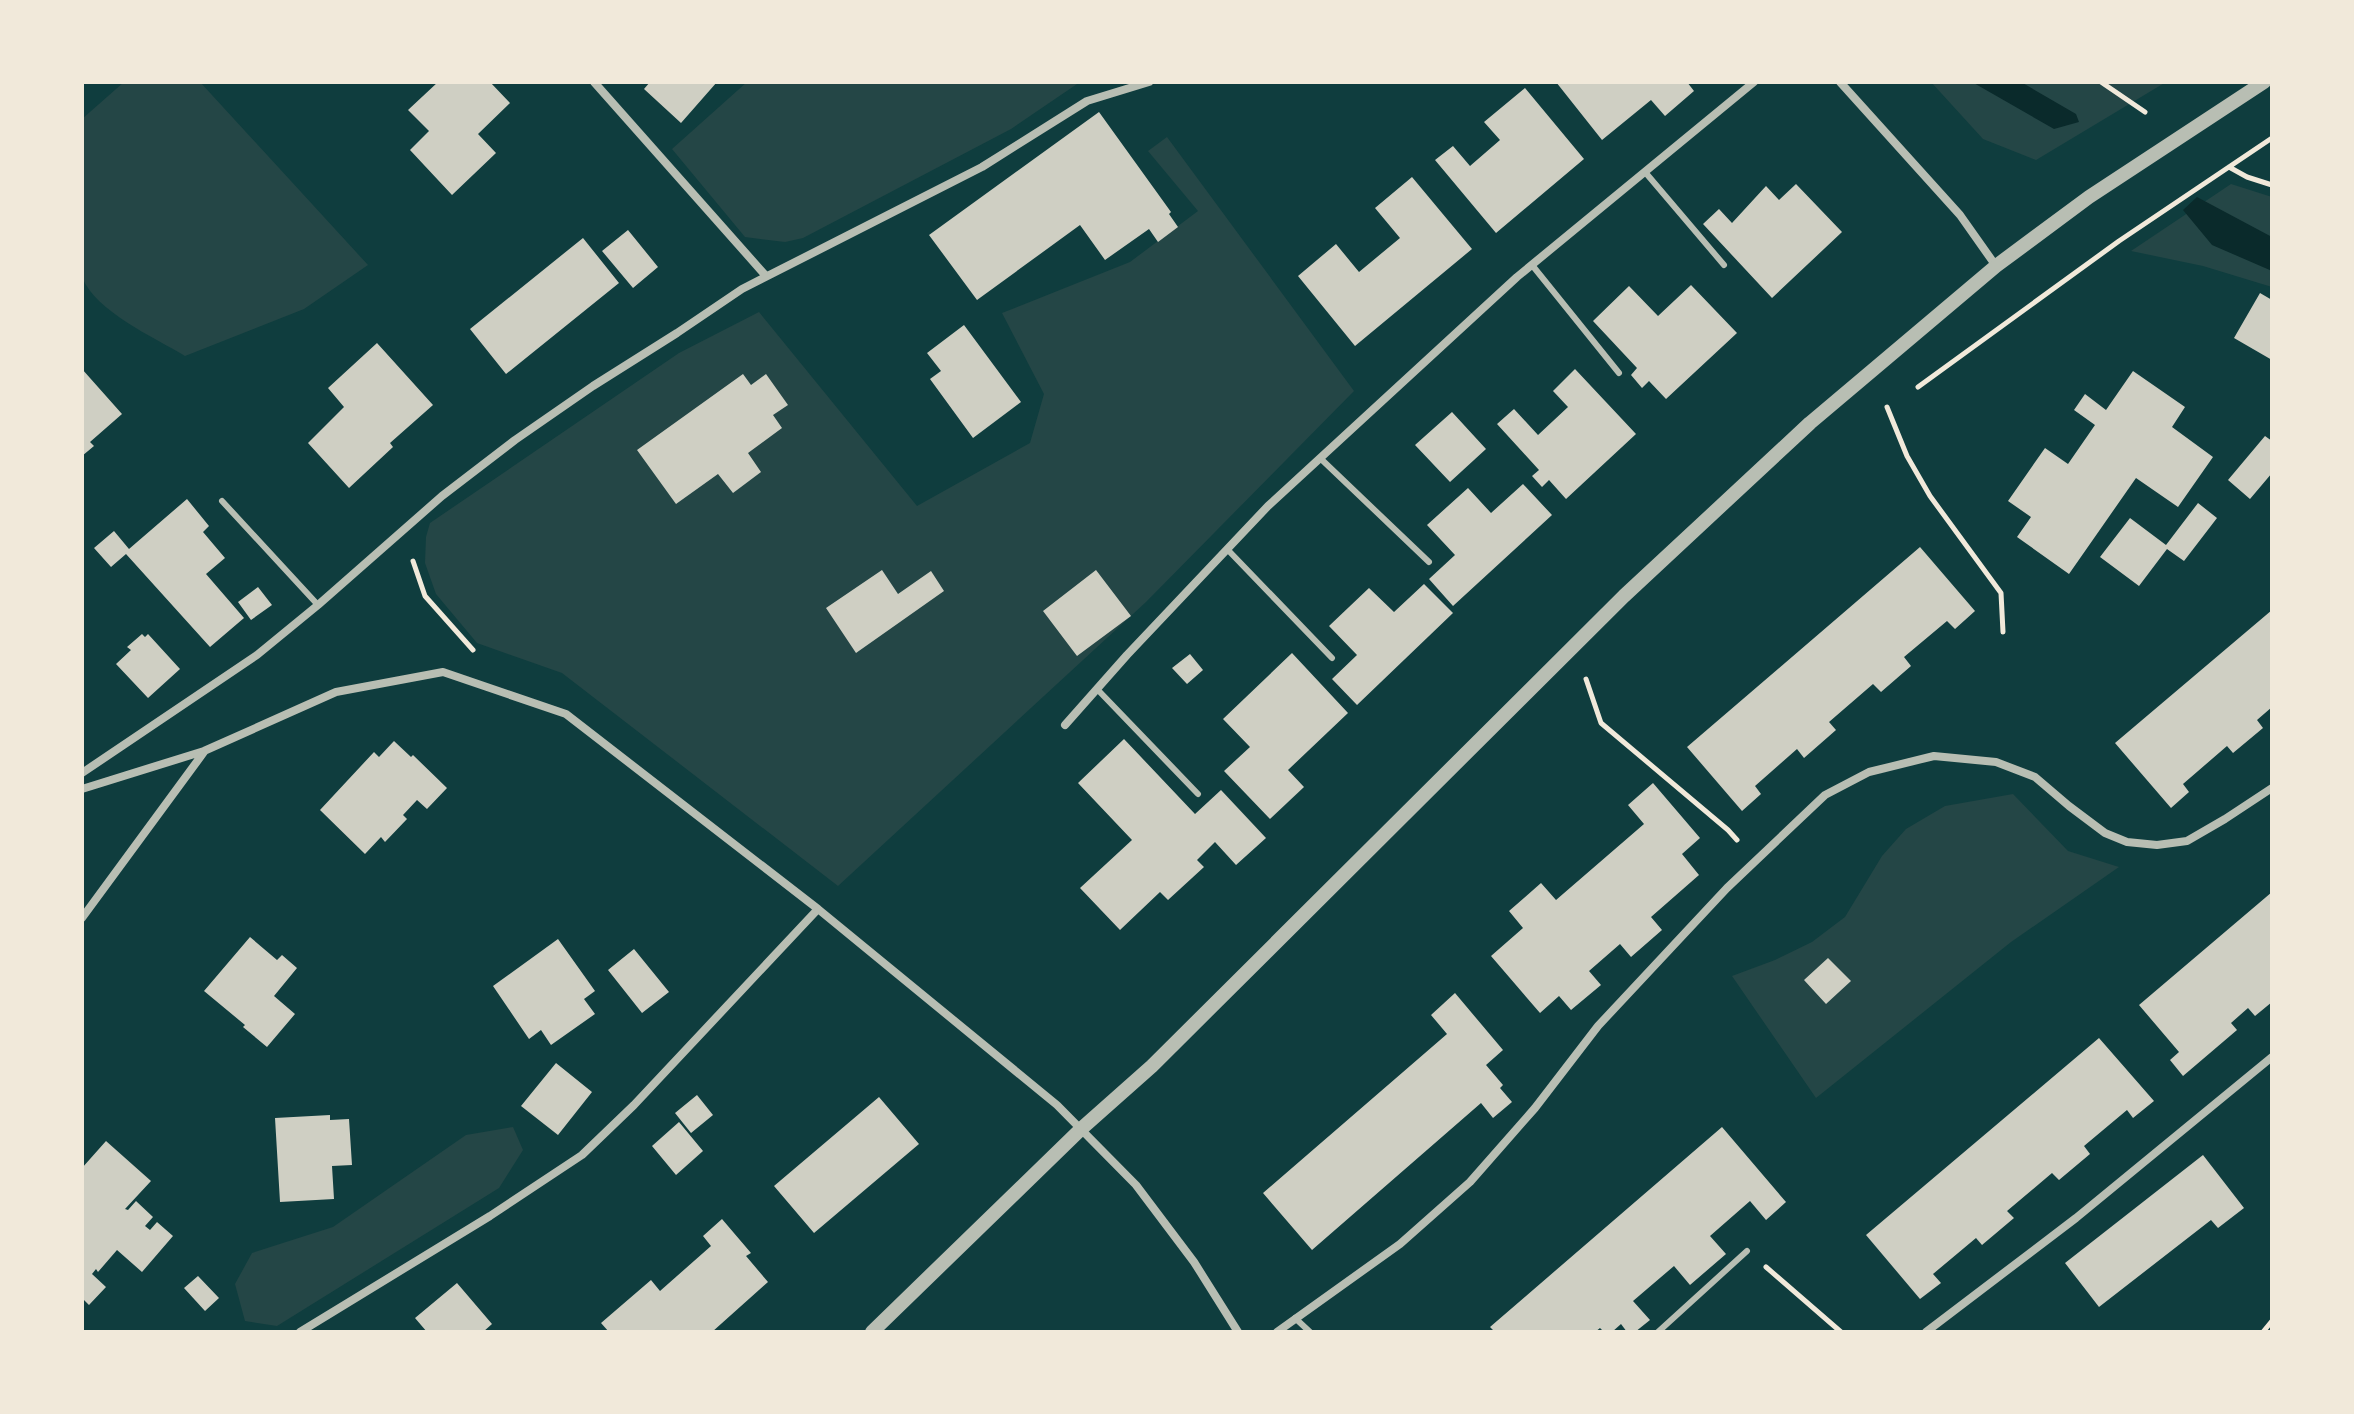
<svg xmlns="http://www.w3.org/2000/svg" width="2354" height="1414" viewBox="0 0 2354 1414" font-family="Cabin,sans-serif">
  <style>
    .green { fill: #244646 }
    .water { fill: #0a2a2b }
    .building { fill: #cfcfc3 }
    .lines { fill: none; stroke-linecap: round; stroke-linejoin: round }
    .path { stroke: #f1e9da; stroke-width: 5 }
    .service { stroke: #b8beb3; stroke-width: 6 }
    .minor { stroke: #b8beb3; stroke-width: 8 }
    .tertiary { stroke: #b8beb3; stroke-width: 14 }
  </style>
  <rect width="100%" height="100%" fill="#0f3d3e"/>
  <path class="green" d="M124,82H200L368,265L304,309L185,356C154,337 96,312 82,277V119Z
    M747,82H1080L1011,129L803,238L785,242L745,237L672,149Z
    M1931,82H2166L2036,160L1983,139Z
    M1167,137L1354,391L1146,602L838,886L562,673L477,643L436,594L425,563L426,537L430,523L679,353L759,312L917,506L1030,443L1044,394L1002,313L1130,262L1198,211L1148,151Z
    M2231,184L2272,197V287L2203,266L2131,251Z
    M2013,794L2068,851L2119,867L2011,942L1816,1098L1732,976L1775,960L1812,942L1845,917L1882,856L1906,829L1945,806Z
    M513,1127L523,1150L499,1188L277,1326L245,1321L235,1284L252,1253L333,1227L466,1135Z"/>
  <path class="water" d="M1972,82H2021L2076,114L2079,122L2054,129Z
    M2197,197L2272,237V271L2212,245L2183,210Z"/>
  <path class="building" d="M438,82H490L510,103L478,134L496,153L452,195L410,150L429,131L408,110Z
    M650,82H717L681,123L644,89Z
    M1556,82H1687L1694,91L1665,116L1651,100L1602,140Z
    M1525,88L1584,159L1496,233L1435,160L1453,146L1470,166L1500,140L1484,122Z
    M1099,112L1171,212L1169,214L1178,227L1158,242L1149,229L1105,260L1080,225L977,300L929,235Z
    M1412,177L1472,249L1355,346L1298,276L1336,244L1359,272L1400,238L1375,208Z
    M1796,184L1842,232L1772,298L1703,224L1719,209L1732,223L1766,186L1779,200Z
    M628,230L658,267L633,288L602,251Z
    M583,238L619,283L506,374L470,329Z
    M1691,285L1737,333L1666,399L1649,381L1642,388L1631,375L1637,368L1593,321L1629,286L1658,316Z
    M2260,293L2272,300V360L2234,338Z
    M964,325L1021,402L973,438L930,379L941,371L927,353Z
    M377,343L433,405L390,443L393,447L349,488L308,443L344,407L328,388Z
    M82,369L122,414L90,442L94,446L82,456Z
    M1575,369L1636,434L1566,499L1549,480L1542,487L1532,476L1539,470L1497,424L1514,409L1538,435L1568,407L1553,391Z
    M2133,371L2185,407L2172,427L2213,457L2178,507L2136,478L2069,574L2017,537L2031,517L2008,501L2045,448L2068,464L2095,425L2074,410L2085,394L2106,410Z
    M743,374L751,385L766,374L788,405L773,415L782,428L748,453L761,472L733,493L718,474L676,504L637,450Z
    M1452,412L1486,449L1450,482L1415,445Z
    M2265,436L2272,441V473L2250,499L2228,480Z
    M1523,484L1552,515L1453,606L1429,579L1455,555L1427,525L1468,488L1491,513Z
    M187,499L209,526L203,532L225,558L206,574L244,618L210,647L126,554L111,567L94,548L114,531L129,549Z
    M2198,503L2217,518L2184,561L2167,549L2139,586L2100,557L2130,518L2166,545Z
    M1920,547L1975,611L1955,629L1947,621L1904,657L1911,666L1881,692L1873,684L1829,722L1836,730L1804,758L1797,749L1755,786L1761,794L1742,811L1687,747Z
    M882,570L898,594L931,571L944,591L856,653L826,608Z
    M1096,570L1131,616L1077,656L1043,611Z
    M1424,584L1453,613L1357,705L1332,679L1357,655L1329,626L1369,588L1394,612Z
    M258,587L272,605L251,620L238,602Z
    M2272,610V707L2257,720L2263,728L2233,753L2227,746L2183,784L2189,792L2171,808L2115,743Z
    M142,634L145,637L148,634L180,669L148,698L116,664L131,650L127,647Z
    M1292,653L1348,713L1288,770L1304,787L1270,819L1224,771L1250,747L1223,719Z
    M1190,654L1203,670L1187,684L1172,668Z
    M1124,739L1195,814L1221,790L1266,838L1236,865L1215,842L1197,860L1204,867L1168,900L1160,892L1120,930L1080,888L1132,840L1078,783Z
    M394,741L411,757L413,755L447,788L427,809L417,800L403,815L407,819L385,842L381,837L365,854L320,810L374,752L379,757Z
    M1653,783L1700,838L1682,854L1699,875L1651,917L1662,930L1631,957L1620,944L1589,971L1601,985L1571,1010L1559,996L1540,1013L1491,956L1523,928L1509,911L1541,883L1556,900L1644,824L1628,805Z
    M2272,892V1002L2255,1016L2248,1008L2231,1023L2237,1030L2183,1076L2170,1060L2179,1052L2139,1005Z
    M250,937L277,960L282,955L297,968L274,996L295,1014L267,1047L243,1027L245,1025L204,991Z
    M558,939L595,991L584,999L595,1014L551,1045L541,1030L529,1039L493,986Z
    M634,949L669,992L642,1013L608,970Z
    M1828,958L1851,981L1826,1004L1804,980Z
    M1455,993L1503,1050L1486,1065L1503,1085L1500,1088L1512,1102L1493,1118L1481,1103L1312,1250L1263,1193L1447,1034L1431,1015Z
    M2099,1038L2154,1101L2133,1118L2127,1110L2084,1146L2090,1154L2059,1180L2052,1173L2007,1211L2014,1218L1982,1245L1976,1238L1933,1274L1941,1283L1920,1299L1866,1235Z
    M556,1063L592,1092L558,1135L521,1106Z
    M697,1095L713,1115L691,1133L675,1113Z
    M879,1097L919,1144L814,1233L774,1186Z
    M330,1115V1120L349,1119L352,1165L332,1166L334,1199L280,1202L275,1118Z
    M679,1122L703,1151L676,1175L652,1146Z
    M1722,1127L1786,1202L1766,1220L1750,1201L1710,1236L1726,1254L1690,1285L1674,1266L1633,1301L1650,1320L1635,1332H1627L1621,1324L1612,1332H1604L1600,1328L1595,1332H1495L1490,1327Z
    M106,1141L151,1181L125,1209L128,1210L136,1201L153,1217L145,1226L150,1230L157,1222L173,1236L142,1272L117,1250L98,1272L96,1269L92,1274L106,1287L89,1305L82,1298V1168Z
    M2203,1155L2244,1208L2218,1228L2211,1220L2099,1307L2065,1263Z
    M722,1219L751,1253L746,1256L768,1282L712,1332H609L601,1323L651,1280L660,1291L711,1246L703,1236Z
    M198,1276L219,1298L205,1311L184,1288Z
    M457,1283L492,1324L483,1332H427L415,1318Z"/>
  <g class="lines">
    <path class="path" d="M2101,82L2145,112
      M2229,167L2247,177L2272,185
      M1918,387L2119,241L2272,138
      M1887,407L1907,456L1930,496L2001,593L2003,632
      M413,561L425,596L473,650
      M1586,679L1601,723L1728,830L1737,840
      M1766,1267L1841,1332
      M2263,1332L2272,1321"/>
    <path class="service" d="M1645,172L1724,265
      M1532,265L1619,373
      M1320,458L1429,562
      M222,501L318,605
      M1227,549L1332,658
      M1097,689L1198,794
      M1295,1318L1310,1332
      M1658,1332L1747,1251"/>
    <path class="minor" d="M594,82L766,276
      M1840,82L1960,215L1996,266
      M1065,725L1127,655L1268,506L1517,277L1754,82
      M82,773L257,655L318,605L442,496L515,440L593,386L677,333L742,289L982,167L1087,101L1149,82
      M82,789L204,751L336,692L443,672L566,714L818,909L1057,1105L1136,1185L1194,1262L1238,1332
      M82,918L204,752
      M300,1332L490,1216L582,1155L634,1105L818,909
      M1277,1332L1400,1244L1470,1182L1535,1108L1598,1026L1727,888L1825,795L1869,772L1934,756L1996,762L2035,777L2069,806L2105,833L2127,842L2157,845L2187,841L2225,819L2272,788
      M1926,1332L2076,1218L2272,1057"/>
    <path class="tertiary" d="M872,1332L1081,1129L1152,1066L1624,596L1810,423L1996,266L2089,197L2264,82"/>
  </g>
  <rect width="2354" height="1414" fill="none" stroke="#f1e9da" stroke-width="168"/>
</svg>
